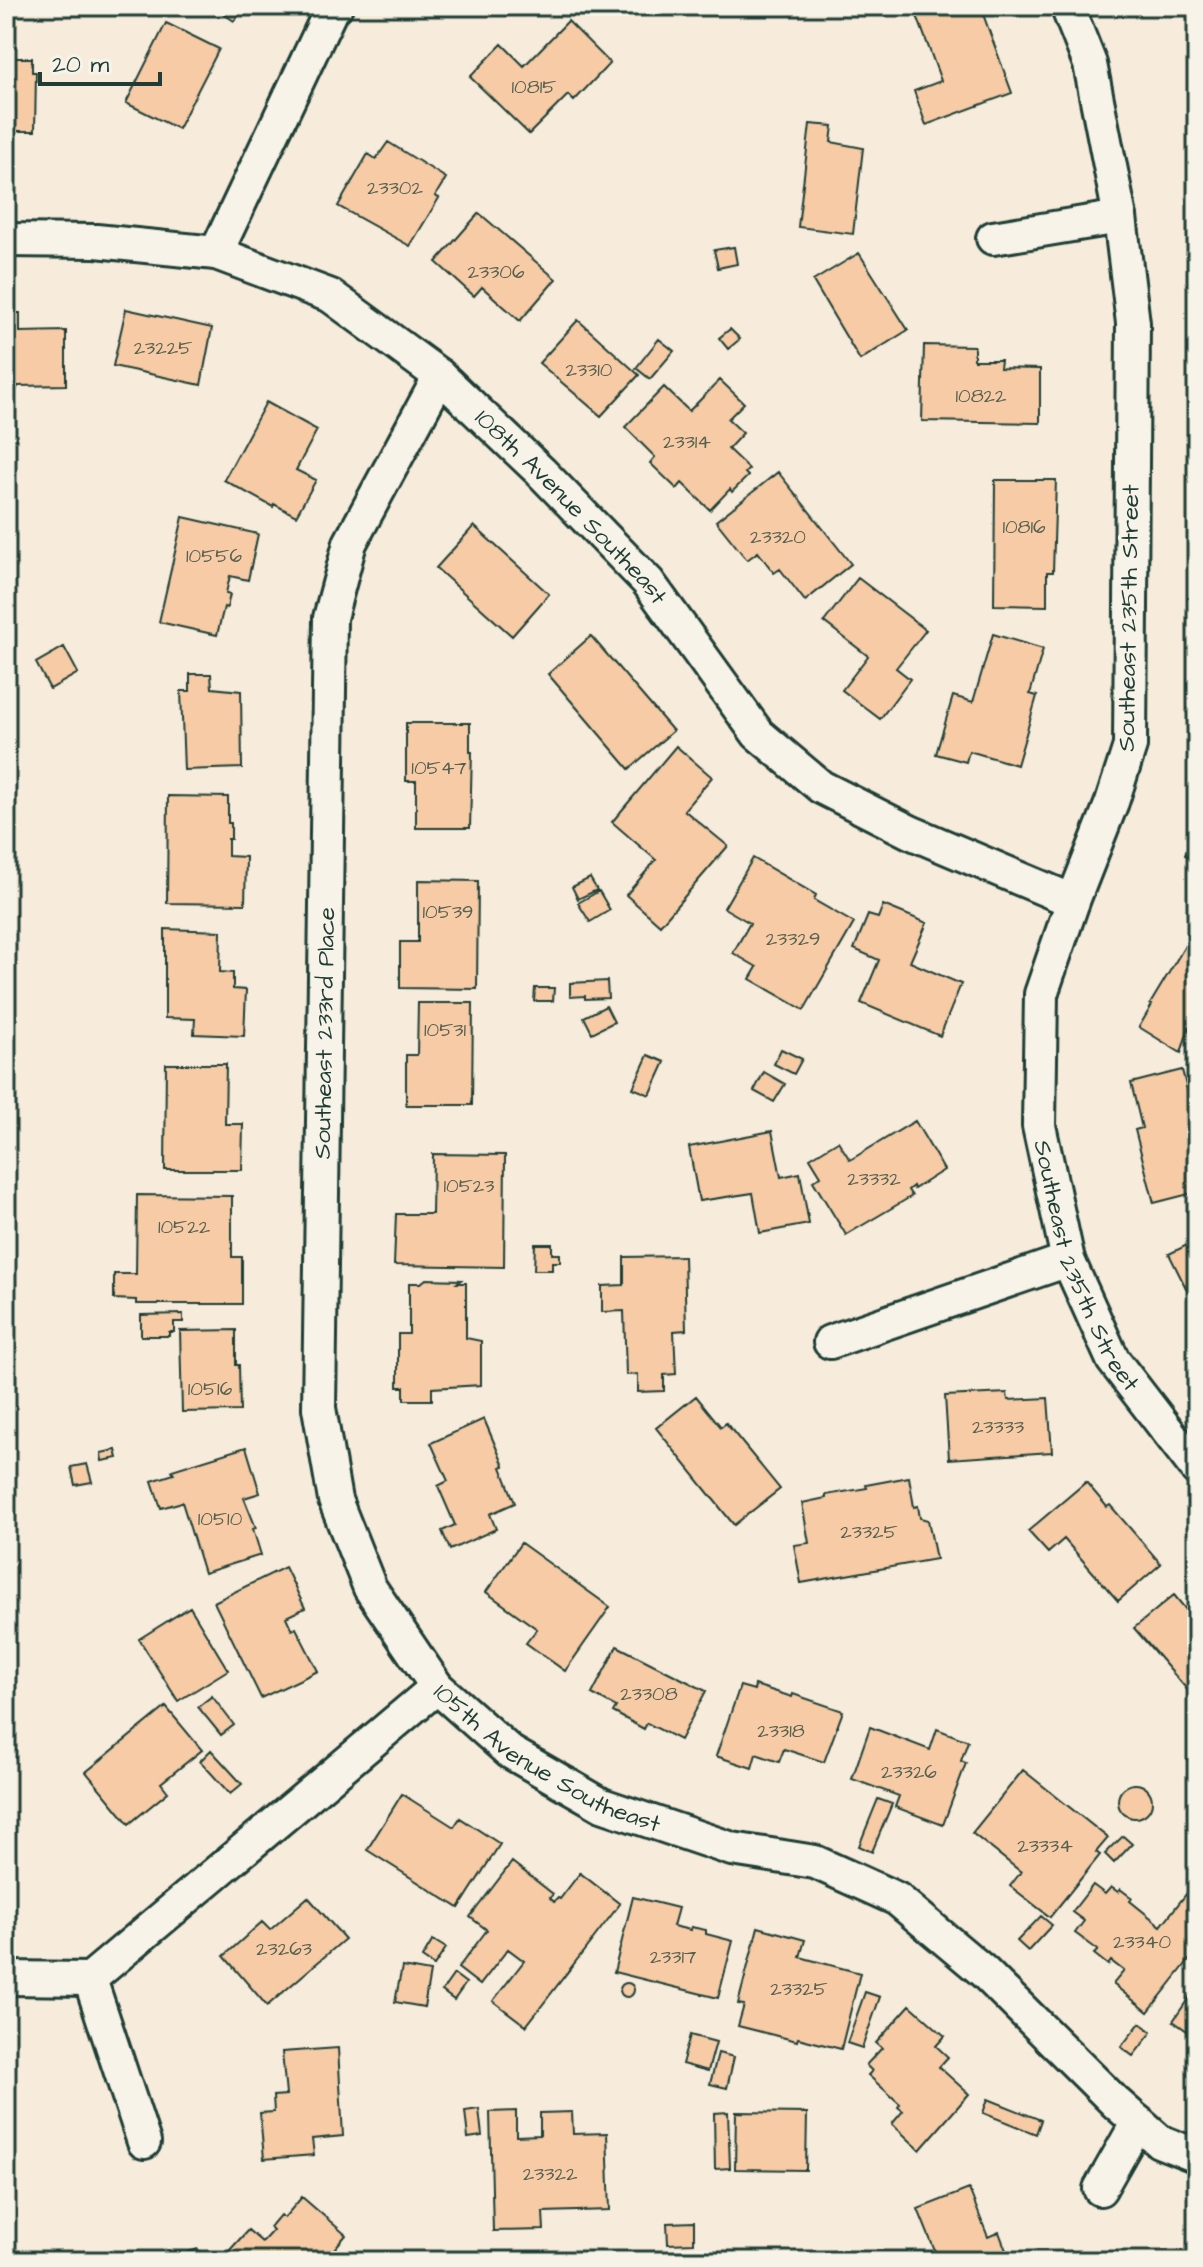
<svg xmlns="http://www.w3.org/2000/svg" width="1203" height="2267" viewBox="0 0 1203 2267" font-family="'Architects Daughter',sans-serif">
  <style>
    .building { fill: #f6cba5; stroke: #1f3d34; stroke-width: 2 }
    .lines { fill: none; stroke-linecap: round; stroke-linejoin: round }
    .street-casing { stroke: #1f3d34; stroke-width: 38 }
    .street { stroke: #f7f3e8; stroke-width: 32 }
    .labels { text-anchor: middle; stroke-width: 7; stroke-linejoin: round; paint-order: stroke }
    .number-label { font-size: 20px; fill: #556050 }
    .street-label { font-size: 24px; fill: #1f3d34; stroke: #f7f3e8 }
  </style>
  <rect width="100%" height="100%" fill="#f7ebdb"/>
  <filter id="ink" filterUnits="userSpaceOnUse"><feTurbulence type="fractalNoise" baseFrequency=".0125" numOctaves="2"/><feDisplacementMap in="SourceGraphic" scale="16" xChannelSelector="R" yChannelSelector="G"/><feConvolveMatrix kernelMatrix="1 2 1 2 8 2 1 2 1" color-interpolation-filters="sRGB"/></filter>
  <g filter="url(#ink)">
    <path class="building" d="M212,6H245L234,21Z
      M613,6H650L614,14Z
      M926,6H980L1012,93L926,125L914,91L941,81L915,10Z
      M568,21L610,63L574,101L568,95L529,134L470,77L502,44L524,66Z
      M166,23L219,49L178,129L126,103Z
      M6,58H32V72H36L35,131H6Z
      M810,124L833,126L831,142L863,148L853,234L798,227Z
      M388,142L446,178L435,196L439,198L410,246L338,206L368,154L376,159Z
      M479,213L556,279L520,321L482,287L474,296L436,262Z
      M734,247L737,264L718,268L714,250Z
      M859,253L908,330L860,360L813,281Z
      M126,309L212,328L201,385L113,366Z
      M6,313H20V332L66,331V385L18,386L16,390H6Z
      M578,320L639,375L601,416L539,363Z
      M730,329L740,339L728,349L719,338Z
      M659,339L674,351L650,379L636,368Z
      M924,345L974,346V360H1001L1000,368L1040,369V423L922,421Z
      M720,380L744,403L728,419L743,433L728,449L749,469L745,473L748,476L732,492L730,489L710,510L682,483L677,489L650,463L655,457L625,427L664,387L689,411Z
      M266,402L317,430L296,470L316,480L296,516L274,504L273,507L224,480Z
      M778,472L851,564L805,601L780,569L774,573L758,552L747,560L716,521Z
      M995,480H1056L1053,572H1047V606L994,605Z
      M183,517L258,534L248,580L230,576L226,593L230,594L227,608L224,607L217,635L159,622Z
      M474,526L549,594L512,636L436,568Z
      M858,578L926,630L896,668L910,679L880,719L842,690L868,656L824,622Z
      M993,634L1043,649L1030,694L1037,696L1017,765L969,751L966,762L936,754L953,696L973,702Z
      M591,636L673,731L629,769L548,674Z
      M64,647L78,673L50,689L36,663Z
      M190,674H211L212,688L241,691L242,768L184,770L181,691H190Z
      M406,723H470V752H472L470,828H416V781H406Z
      M676,746L712,777L684,810L728,846L660,925L626,895L656,860L612,822Z
      M168,796L228,797V823H231V839H228V856L246,857L245,904L167,903Z
      M1197,824V860L1185,855Z
      M753,858L816,895L814,900L854,923L804,1010L750,979L757,967L733,953L750,923L724,908Z
      M590,878L597,890L578,899L572,887Z
      M418,880L478,881L477,989L400,988V942H418Z
      M599,891L610,910L590,922L578,903Z
      M883,905L927,923L910,962L961,984L940,1036L861,1003L879,960L854,949L868,915L878,918Z
      M165,929L221,931L220,972L233,973V989L246,990L244,1036L194,1034L195,1019L165,1018Z
      M1194,931L1197,933V1026L1194,1031L1189,1027L1181,1053L1139,1027L1152,1005L1150,1004Z
      M607,981L608,998L585,999V996L570,997V983Z
      M535,988H554L553,1001H534Z
      M418,1003H473L472,1105H406V1055H417Z
      M606,1006L614,1022L592,1033L584,1017Z
      M781,1049L802,1059L794,1074L774,1064Z
      M648,1055L665,1062L650,1095L633,1088Z
      M166,1064H226L225,1124H243L242,1170H165Z
      M1182,1070L1197,1128V1192L1154,1203L1135,1130L1142,1128L1131,1083Z
      M764,1072L785,1084L774,1102L754,1091Z
      M915,1121L944,1170L914,1189L913,1186L908,1190L912,1196L846,1235L813,1181L821,1176L810,1158L838,1141L850,1160Z
      M772,1131L781,1177L800,1173L809,1224L760,1233L753,1193L699,1201L689,1147Z
      M433,1154L505,1155L504,1267L394,1265L396,1214H432Z
      M137,1195L232,1196V1257H242V1304H136V1300L114,1299V1274H136Z
      M1197,1240V1310L1169,1254Z
      M535,1244H552V1254H560V1262H552V1270H534Z
      M684,1256L686,1330L674,1331L676,1374L664,1375V1391L638,1392V1374L626,1375L624,1311L602,1312V1286L624,1285V1257Z
      M426,1279L461,1280L457,1283H466V1338L481,1341V1385L432,1388V1400H404V1387H398V1334H409V1283H421Z
      M183,1314V1322H174V1332H169V1336H141V1315Z
      M236,1330V1365H239L240,1411L182,1412L180,1331Z
      M1007,1393L1008,1400L1048,1398L1052,1452L949,1459L945,1396Z
      M696,1396L721,1427L726,1423L780,1489L734,1525L656,1428Z
      M484,1419L504,1466L501,1467L515,1503L490,1514L496,1529L450,1550L442,1531L455,1525L438,1486L448,1481L431,1443Z
      M246,1447L260,1493L244,1498L256,1528L253,1529L261,1555L204,1573L182,1502L161,1508L152,1481L174,1474L172,1470Z
      M116,1450L118,1458L102,1461L101,1453Z
      M87,1464L92,1482L75,1485L71,1467Z
      M909,1477L914,1507L918,1506L920,1518L928,1520L936,1559L801,1583L794,1545L809,1543L802,1503L826,1498V1495L867,1488L866,1485Z
      M1086,1482L1107,1507L1110,1505L1161,1564L1118,1601L1064,1539L1048,1553L1028,1531Z
      M521,1543L610,1607L565,1671L526,1643L537,1629L486,1592Z
      M285,1567L305,1608L286,1617L292,1630L296,1628L318,1671L261,1698L214,1602Z
      M1174,1595L1197,1623V1701L1134,1628Z
      M190,1607L228,1670L178,1701L139,1639Z
      M617,1646L706,1691L680,1740L647,1723L644,1729L613,1712L616,1707L592,1694Z
      M755,1685L792,1697L793,1694L843,1711L824,1762L784,1749L779,1762L756,1754L752,1768L716,1756L740,1686L754,1690Z
      M212,1696L234,1725L221,1735L198,1707Z
      M166,1707L202,1750L161,1783L168,1792L129,1824L86,1772Z
      M870,1727L930,1750L937,1729L968,1741L961,1761L966,1763L943,1825L895,1807L899,1796L852,1779Z
      M211,1750L242,1784L230,1794L200,1761Z
      M1023,1770L1108,1838L1096,1852L1100,1855L1050,1917L1010,1886L1021,1872L972,1833Z
      M1118 1801a17 17 0 1 1 34 0a17 17 0 1 1-34 0Z
      M402,1794L454,1827L460,1818L500,1844L459,1908L367,1850Z
      M878,1799L892,1804L872,1852L859,1846Z
      M1123,1836L1132,1844L1114,1863L1105,1854Z
      M512,1862L553,1894L550,1898L554,1902L558,1898L560,1899L580,1873L620,1904L526,2026L493,2001L524,1961L508,1949L480,1985L458,1968L487,1930L470,1917Z
      M1093,1885L1105,1894L1111,1887L1118,1892L1120,1889L1132,1898L1130,1901L1161,1926L1191,1888L1197,1893V1950L1148,2012L1113,1984L1124,1971L1111,1961L1108,1965L1094,1954L1098,1950L1075,1933L1084,1921L1072,1912Z
      M308,1897L345,1939L267,2006L224,1956L262,1922L270,1930Z
      M633,1897L678,1908L673,1926L690,1930L691,1927L706,1930V1934L733,1941L718,1998L614,1972Z
      M1041,1916L1052,1925L1028,1951L1017,1941Z
      M758,1927L805,1940L800,1957L860,1973L841,2049L798,2038L797,2041L738,2026L744,2005L738,2004Z
      M433,1940L446,1948L434,1966L422,1958Z
      M402,1967L430,1972L424,2007L395,2002Z
      M454,1974L466,1983L454,2000L442,1991Z
      M620 1990a7 7 0 1 1 14 0a7 7 0 1 1-14 0Z
      M1197,1986V2038L1173,2021Z
      M865,1992L880,1997L862,2048L847,2043Z
      M910,2005L945,2036L936,2046L948,2057L939,2067L969,2094L920,2150L892,2124L903,2111L898,2107L900,2104L868,2075L872,2071L866,2065L882,2048L876,2043Z
      M1140,2023L1152,2032L1133,2056L1121,2047Z
      M690,2035L716,2042L708,2071L682,2064Z
      M338,2048L343,2136L312,2139L314,2155L264,2159L260,2113L274,2112L273,2096L286,2095L282,2052Z
      M718,2053L734,2057L727,2088L710,2084Z
      M988,2099L1041,2120L1036,2134L983,2113Z
      M479,2109L482,2136L468,2138L465,2111Z
      M516,2111V2136L540,2135V2113L572,2112L573,2134L607,2133L610,2210L543,2212L544,2230L493,2231L490,2112Z
      M728,2112L730,2168L715,2169L714,2113Z
      M736,2112L807,2113L806,2170L735,2169Z
      M969,2189L988,2237L999,2232L1010,2261H939L918,2209Z
      M302,2197L346,2235L324,2261H220L248,2230L262,2242L273,2230L270,2227L280,2215L284,2218Z
      M694,2222V2243L668,2244L667,2223Z
      M198,2249L202,2261H159Z
      M668,2254H692V2261H668Z"/>
    <g class="lines">
      <g class="street-casing">
        <g id="street">
          <path id="s1" d="M1067,6L1090,64L1120,217L1133,323L1130,746L1112,802L1073,901L1041,994L1039,1126L1068,1260L1113,1360L1197,1469"/>
          <path d="M993,238L1120,217"/>
          <path id="s2" d="M6,240L96,241L216,253L331,296L440,376L541,472L648,582L758,734L821,787L910,832L1073,901"/>
          <path d="M216,253L332,8L336,6"/>
          <path id="s3" d="M440,376L350,543L330,618L319,1408L335,1500L370,1588L437,1687L510,1752L602,1805L732,1849L815,1862L897,1899L984,1972L1115,2102L1159,2141L1197,2156"/>
          <path d="M830,1342L1068,1260"/>
          <path d="M6,1978L90,1979"/>
          <path d="M144,2142L90,1979L437,1687"/>
          <path d="M1100,2189L1138,2122"/>
        </g>
      </g>
      <use href="#street" class="street"/>
    </g>
  </g>
  <g class="labels">
    <g class="number-label">
      <text x="534" y="93">10815</text>
      <text x="395" y="194">23302</text>
      <text x="496" y="278">23306</text>
      <text x="163" y="354">23225</text>
      <text x="589" y="376">23310</text>
      <text x="981" y="402">10822</text>
      <text x="687" y="448">23314</text>
      <text x="1024" y="533">10816</text>
      <text x="778" y="543">23320</text>
      <text x="214" y="562">10556</text>
      <text x="439" y="774">10547</text>
      <text x="448" y="918">10539</text>
      <text x="793" y="945">23329</text>
      <text x="445" y="1036">10531</text>
      <text x="874" y="1185">23332</text>
      <text x="469" y="1192">10523</text>
      <text x="184" y="1233">10522</text>
      <text x="210" y="1395">10516</text>
      <text x="998" y="1433">23333</text>
      <text x="220" y="1525">10510</text>
      <text x="869" y="1538">23325</text>
      <text x="649" y="1700">23308</text>
      <text x="781" y="1737">23318</text>
      <text x="909" y="1778">23326</text>
      <text x="1045" y="1852">23334</text>
      <text x="1142" y="1948">23340</text>
      <text x="284" y="1955">23263</text>
      <text x="673" y="1963">23317</text>
      <text x="799" y="1995">23325</text>
      <text x="550" y="2180">23322</text>
    </g>
    <g class="street-label">
      <text dy="8" stroke="none"><textPath href="#s2" startOffset="654">108th Avenue Southeast</textPath></text>
      <text transform="translate(1128 618) rotate(-89)" y="8">Southeast 235th Street</text>
      <text transform="translate(324 1033) rotate(-89)" y="8">Southeast 233rd Place</text>
      <text dy="8" stroke="none"><textPath href="#s1" startOffset="1292">Southeast 235th Street</textPath></text>
      <text dy="8" stroke="none"><textPath href="#s3" startOffset="1498">105th Avenue Southeast</textPath></text>
    </g>
  </g>
  <rect width="1203" height="2267" fill="none" stroke="#f7f3e8" stroke-width="32"/>
  <rect x="16" y="16" width="1171" height="2235" fill="none" stroke="#1f3d34" stroke-width="3" filter="url(#ink)"/>
  <path d="M40 72v12h120v-12" fill="none" stroke="#1f3d34" stroke-width="4"/>
  <text x="52" y="72" font-size="24" fill="#1f3d34" stroke="#f7f3e8" stroke-width="6" paint-order="stroke">20 m</text>
</svg>
